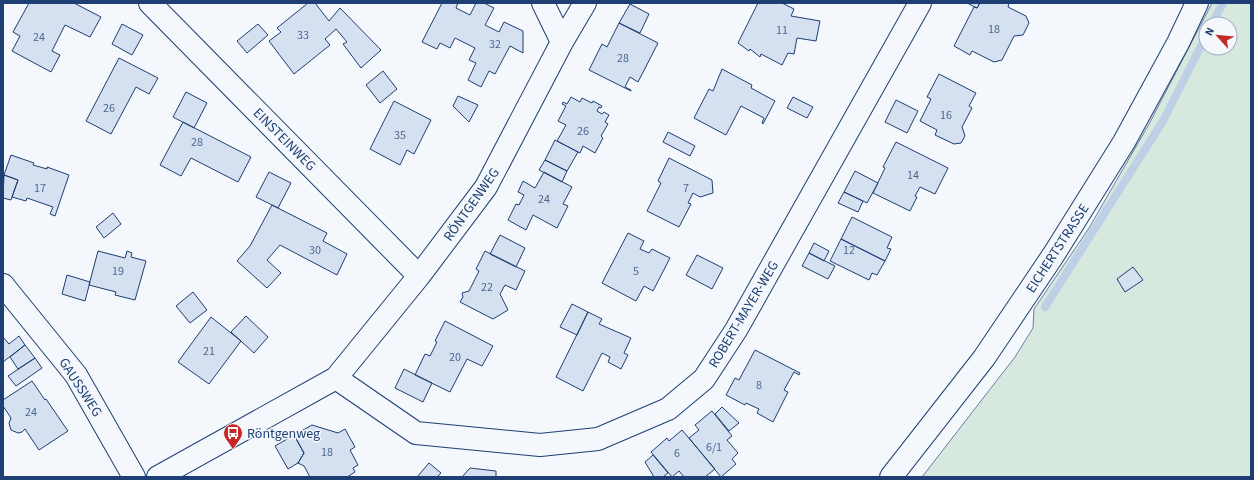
<svg xmlns="http://www.w3.org/2000/svg" width="1254" height="480" viewBox="0 0 1254 480" font-family="'Source Sans 3',sans-serif">
  <style>
    .green { fill: #d7e8df; stroke: #687fa3; fill-rule: evenodd }
    .lines { fill: none; stroke-linecap: round; stroke-linejoin: round }
    .stream { stroke: #bed0e5; stroke-width: 8 }
    .building { fill: #d5e0f0; stroke: #1d3f73 }
    .street-casing { stroke: #1d3f73; stroke-width: 24 }
    .secondary-casing { stroke: #1d3f73; stroke-width: 24 }
    .street { stroke: #f4f7fb; stroke-width: 22 }
    .secondary { stroke: #f4f7fb; stroke-width: 22 }
    .labels { text-anchor: middle; stroke-width: 3; stroke-linejoin: round; paint-order: stroke }
    .number-label { font-size: 12px; fill: #4b6792 }
    .street-label { font-size: 14px; fill: #1d3f73; stroke: #f4f7fb }
    .poi-label { font-size: 14px; fill: #1d3f73; stroke: #f4f7fb; text-anchor: start }
  </style>
  <rect width="100%" height="100%" fill="#f4f7fb"/>
  <path class="green" d="M1212,3H1251V477H922L1015,357L1033,328L1034,309L1089,228L1149,124ZM1206,24H1230V48H1206Z"/>
  <g class="lines">
    <path class="stream" d="M1212,24L1223,3
      M1045,307L1163,121L1206,36"/>
  </g>
  <path class="building" d="M29,3H74L101,17L90,37L65,25L52,51L60,55L51,72L12,51L20,36L13,32Z
    M308,3H315L329,21L340,8L381,50L361,68L343,44L347,42L336,29L325,39L330,45L294,74L269,41L281,32L277,28Z
    M442,3H458L456,8L470,15L476,3H484L494,8L485,25L499,32L504,22L523,31V53L510,46L495,74L489,71L481,87L468,80L476,63L469,60L475,48L455,38L450,48L440,43L437,49L422,42Z
    M758,3H782L794,9L791,16L820,21L816,41L797,38L794,54L788,53L782,65L761,54L760,57L750,49L749,51L738,43Z
    M967,3H980L977,8Z
    M980,3H1009L1008,7L1026,16L1029,23L1023,35L1014,36L1002,60L994,62L972,51L970,55L954,46L974,7L977,8Z
    M630,4L649,14L640,33L619,23Z
    M619,23L658,43L638,82L630,77L625,87L631,90V91L589,70L602,44L607,47Z
    M122,24L143,35L132,55L112,44Z
    M258,24L268,35L247,53L237,41Z
    M119,58L158,78L149,94L136,87L111,134L86,121Z
    M722,69L752,85L751,88L775,101L763,124L762,123L764,118L741,106L726,135L694,118L709,89L713,91Z
    M383,71L397,89L380,103L366,85Z
    M939,74L976,93L969,106L972,108L962,127L965,136L961,143L954,144L935,135L937,130L920,121L931,99L927,97Z
    M186,92L207,103L194,128L173,117Z
    M458,96L478,105L469,122L453,106Z
    M571,97L580,102L582,98L592,103L593,101L602,106L601,108L599,107L597,111L602,114L604,112L609,115L605,122L608,124L601,136L603,138L595,153L583,146L580,153L557,141L566,125L558,121L566,106L562,104L563,102L567,104Z
    M793,97L813,107L807,118L787,108Z
    M896,100L918,111L907,133L885,122Z
    M394,101L431,120L414,154L407,150L400,165L370,149Z
    M183,122L251,157L238,182L191,158L181,176L160,165Z
    M668,132L695,146L690,156L663,142Z
    M555,140L578,152L567,171L545,160Z
    M896,142L948,168L935,194L920,187L915,196L917,197L910,211L873,193L885,168L883,167Z
    M11,155L34,163L33,165L47,169V167L69,175L55,216L50,214L53,207L27,198L26,201L12,197L18,180L4,175Z
    M669,158L712,180L713,193L700,197L693,193L688,203L691,204L679,227L647,211L661,183L658,181Z
    M545,160L567,171L562,182L539,170Z
    M855,171L878,183L867,203L844,192Z
    M269,172L291,183L278,208L256,197Z
    M544,172L572,187L563,204L568,206L557,228L533,215L526,230L508,220L516,204L519,205L524,195L518,192L523,181L535,188Z
    M4,175L18,180L11,200L3,198Z
    M844,192L863,201L858,212L838,203Z
    M272,205L327,233L323,241L347,254L337,275L280,245L267,260L281,273L267,288L237,261L250,246Z
    M113,213L121,224L104,238L96,227Z
    M852,217L892,237L887,248L891,249L885,261L841,239Z
    M628,233L644,241L640,249L649,253L652,249L670,258L653,291L644,286L636,301L602,283Z
    M500,235L525,248L516,267L490,254Z
    M841,239L885,261L877,275L872,273L869,280L830,261Z
    M814,243L829,251L824,261L809,253Z
    M98,251L125,258L127,251L132,253L131,257L146,261L135,300L115,295L116,292L89,285Z
    M485,251L525,271L516,290L505,285L500,294L508,310L493,319L460,302L463,297L462,293L469,291L479,271L476,269Z
    M809,253L835,266L828,279L802,266Z
    M697,255L723,268L712,289L686,275Z
    M1133,267L1143,280L1125,292L1117,279Z
    M67,275L90,282L85,301L62,294Z
    M193,292L207,310L190,323L176,306Z
    M572,304L588,312L577,335L560,327Z
    M588,312L602,319L599,324L631,338L624,353L628,355L621,369L608,362L610,357L602,353L583,391L556,377Z
    M246,316L268,337L254,353L231,332Z
    M211,317L241,341L209,384L178,362Z
    M445,321L493,346L482,366L467,359L450,392L415,375L425,354L430,356L437,342L435,341Z
    M19,336L25,345L3,362V337L9,344Z
    M25,345L35,358L18,369L10,357Z
    M755,350L800,373L799,375L794,372L784,390L788,392L773,422L757,413L759,409L746,403L745,405L726,395L735,378L739,380Z
    M35,358L42,368L16,386L8,376Z
    M404,369L432,383L423,402L395,388Z
    M32,381L45,400L46,399L68,431L39,450L25,429L22,432L18,433L11,430L9,423L11,418L3,406V400Z
    M722,407L739,423L729,431L715,414Z
    M712,411L732,436L727,440L738,453L732,459L736,464L721,477L689,438L699,430L695,425Z
    M312,425L338,433L345,429L355,447L350,450L358,465L353,468L355,472L347,477H310L304,466L298,463L304,453L294,435Z
    M682,430L715,469L705,477H684L679,471L672,477L651,452L667,438L669,441Z
    M294,435L304,453L298,463L288,469L275,446Z
    M653,455L668,473L663,477H654L645,462Z
    M429,463L441,473L437,477H417Z
    M470,468L496,471V477H462Z"/>
  <g class="lines">
    <g class="street-casing">
      <path id="street" d="M150,3L419,276
        M543,3L562,42
        M3,285L76,375L134,477
        M336,378L416,433L540,445L598,439L668,409L704,379L736,330L920,3
        M158,477L336,378L419,276L486,187L562,42L585,3"/>
    </g>
    <g class="secondary-casing">
      <path id="secondary" d="M891,477L984,358L1054,254L1124,142L1178,43L1197,3"/>
    </g>
    <use href="#street" class="street"/>
    <use href="#secondary" class="secondary"/>
  </g>
  <defs>
    <g id="bus-pin" transform="scale(1)"><path d="M0 17L-7.5 6A9.5 9.5 0 1 1 7.5 6Z" fill="#c62828" stroke="#f4f7fb"/><path d="M-5-6H5V4H4V6H2V4H-2V6H-4V4H-5ZM-3.5-4V0h7V-4ZM-3.5 1.2v1.5H-2V1.2ZM2 1.2v1.5H3.5V1.2Z" fill="#fff"/></g>
  </defs>
  <g fill-rule="evenodd">
    <use href="#bus-pin" x="233" y="433"/>
  </g>
  <g class="labels">
    <g class="number-label">
      <text x="994" y="33">18</text>
      <text x="782" y="34">11</text>
      <text x="303" y="39">33</text>
      <text x="39" y="41">24</text>
      <text x="495" y="48">32</text>
      <text x="623" y="62">28</text>
      <text x="109" y="112">26</text>
      <text x="946" y="119">16</text>
      <text x="583" y="135">26</text>
      <text x="400" y="139">35</text>
      <text x="197" y="146">28</text>
      <text x="913" y="179">14</text>
      <text x="40" y="192">17</text>
      <text x="686" y="192">7</text>
      <text x="544" y="203">24</text>
      <text x="315" y="254">30</text>
      <text x="849" y="254">12</text>
      <text x="118" y="275">19</text>
      <text x="636" y="275">5</text>
      <text x="487" y="291">22</text>
      <text x="209" y="355">21</text>
      <text x="455" y="361">20</text>
      <text x="759" y="389">8</text>
      <text x="31" y="416">24</text>
      <text x="714" y="451">6/1</text>
      <text x="327" y="456">18</text>
      <text x="677" y="457">6</text>
    </g>
    <g class="street-label">
      <text transform="translate(285 139) rotate(45)" y="5">EINSTEINWEG</text>
      <text transform="translate(471 204) rotate(-55)" y="5">RÖNTGENWEG</text>
      <text transform="translate(1057 248) rotate(-57)" y="5">EICHERTSTRASSE</text>
      <text transform="translate(743 314) rotate(-59)" y="5">ROBERT-MAYER-WEG</text>
      <text transform="translate(81 387) rotate(57)" y="5">GAUSSWEG</text>
    </g>
    <g class="poi-label">
      <text x="247" y="438">Röntgenweg</text>
    </g>
  </g>
  <rect width="1254" height="480" fill="none" stroke="#1d3f73" stroke-width="8"/>
  <g transform="translate(1218 36) rotate(297)"><circle r="19" fill="#f4f7fb" stroke="#9eadc5"/>
  <path d="M0-3L7 15L0 10L-7 15Z" fill="#c62828"/>
  <text y="-6" font-size="11" font-weight="bold" text-anchor="middle" fill="#1d3f73">N</text>
  </g>
</svg>
